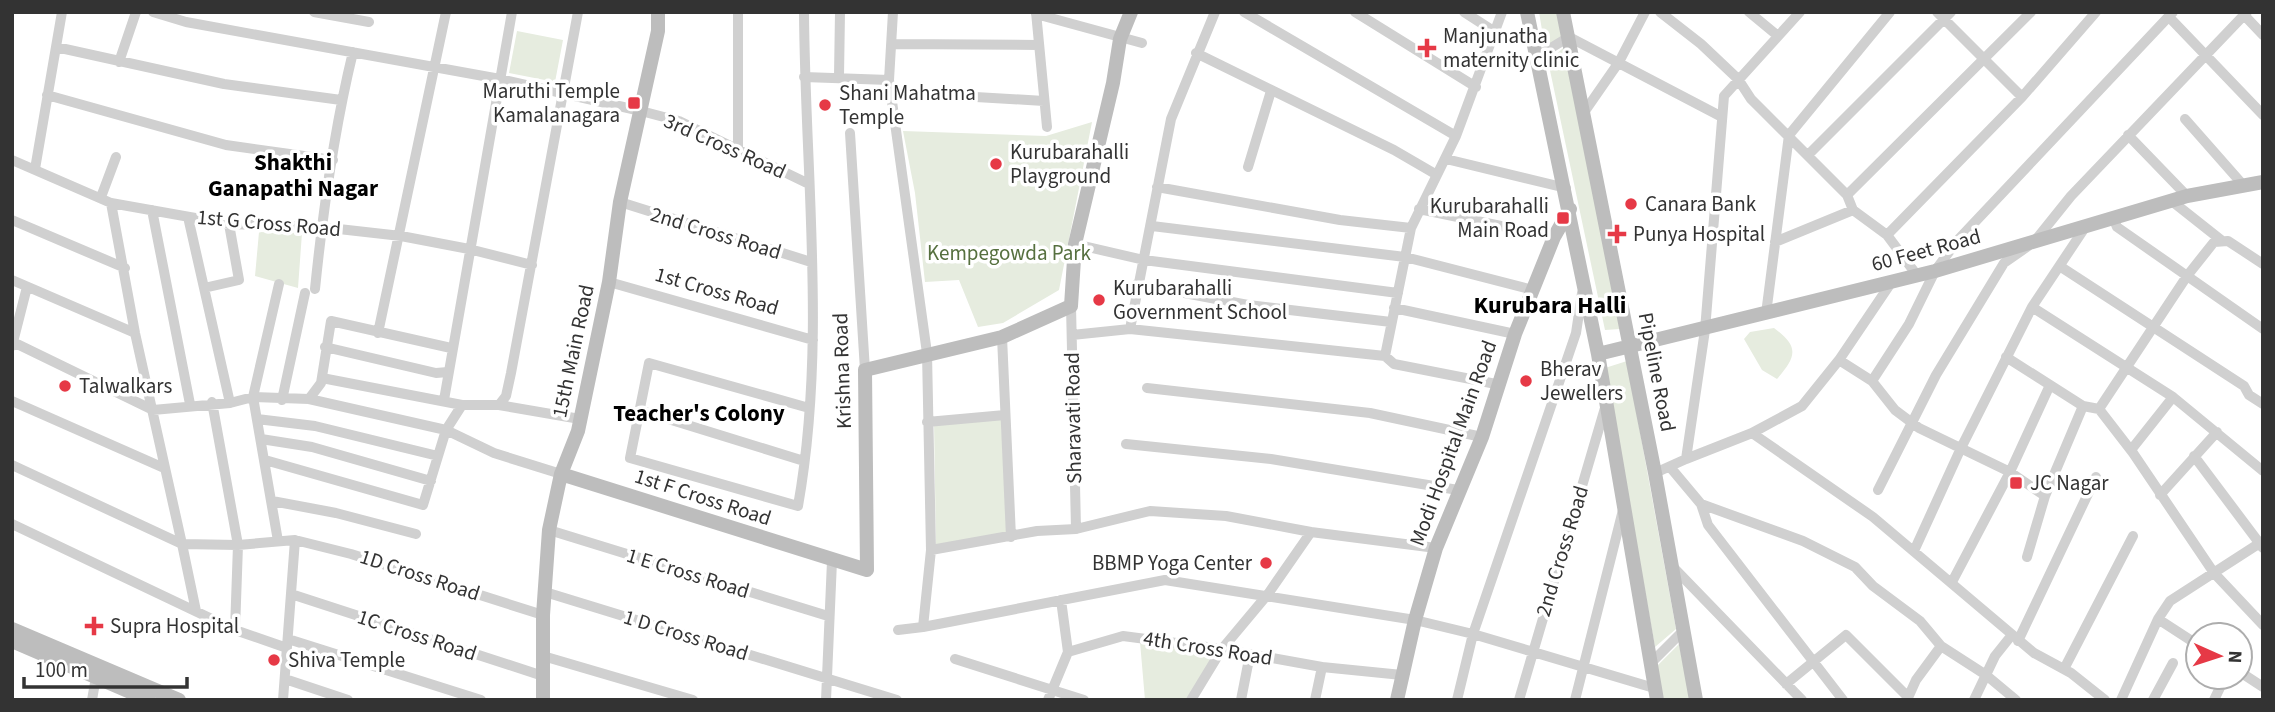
<svg xmlns="http://www.w3.org/2000/svg" width="2275" height="712" viewBox="0 0 2275 712" font-family="'Source Sans 3',sans-serif">
  <style>
    .green { fill: #e6ecdf }
    .lines { fill: none; stroke-linecap: round; stroke-linejoin: round }
    .street { stroke: #d0d0d0; stroke-width: 10 }
    .secondary { stroke: #bdbdbd; stroke-width: 14 }
    .poi-dot { fill: #e63946; stroke: #fff; stroke-width: 2.5 }
    .labels { text-anchor: middle; stroke-width: 7; stroke-linejoin: round; paint-order: stroke }
    .poi-label { font-size: 21px; fill: #333; stroke: #fff; text-anchor: start }
    .street-label { font-size: 21px; fill: #333; stroke: #fff }
    .park-label { font-size: 21px; fill: #56703f; stroke: #fff }
    .neighbourhood-label { font-size: 23px; font-weight: bold; fill: #000; stroke: #fff }
    .quarter-label { font-size: 24px; font-weight: bold; fill: #000; stroke: #fff }
  </style>
  <rect width="100%" height="100%" fill="#fff"/>
  <path class="green" d="M1539,12H1560L1565,34L1545,48Z
    M517,31L563,40L555,82L509,73Z
    M1568,44L1620,329L1605,330L1548,61Z
    M1092,122L1059,290L1003,323L978,327L959,280L925,282L915,193L903,131L1046,136Z
    M259,232L302,233L298,288L255,276Z
    M1774,328C1800,347 1796,357 1777,379L1762,370L1744,339L1750,332Z
    M1627,361L1676,629L1655,647L1605,368Z
    M1001,416L1007,534L936,546L934,422Z
    M1140,642L1215,653L1186,700H1145Z
    M1679,644L1690,700H1664L1656,667Z"/>
  <g class="lines">
    <path class="street" d="M153,12L186,22L500,79L641,111L679,121L809,184
      M314,12L369,22
      M738,12V152
      M804,12C805,176 827,343 798,506L630,458L649,363L809,408
      M893,12L889,80L927,353L931,550L923,627L1165,580L1415,620L1473,634L1654,688
      M1036,12L1047,127
      M1244,12L1456,136
      M1355,12L1476,87
      M1464,12L1495,32
      M1660,12L1701,44L1738,79L1751,99L1847,195L1853,210L1887,235L1916,274
      M1749,12L1778,36
      M1937,12L2022,97
      M1036,14L1142,43
      M2244,15L2263,35
      M2169,17L2263,115
      M892,44L1039,45
      M56,47L224,84L341,100
      M1196,53L1394,150L1437,175
      M1536,57L1569,37L1722,117
      M119,62L136,12
      M839,76L840,12
      M804,77L889,80
      M891,92L1044,101
      M47,95L226,145L333,160
      M1585,111L1619,62L1645,12
      M2185,119L2244,186
      M850,133L865,370
      M1789,135L1890,12
      M2128,135L2187,196
      M1808,155L1951,12
      M1446,159L1566,188
      M12,160L111,203L229,224L321,227L401,236L469,249L532,265
      M1248,167L1271,91
      M35,169L62,12
      M1157,187L1340,220L1411,228
      M1847,195L2031,12
      M101,197L116,157
      M620,202L811,262
      M2173,202L2221,240
      M111,203L135,333L182,544
      M1419,209L1554,237
      M152,210L190,404
      M188,217L230,403
      M12,220L125,268
      M2114,220L2117,227L2263,329
      M1152,226L1405,257L1533,290
      M2084,229L2032,307L2173,397L2263,471
      M1887,235L2022,97L2096,12
      M1775,242L1853,210
      M1075,244L1144,260L1398,293
      M2061,267L2244,386L2249,395L2263,404
      M12,280L135,333
      M609,282L813,340
      M1137,284L1248,305L1391,322
      M204,288L239,280L229,224
      M315,289C323,210 334,130 353,52
      M1071,306L1076,529
      M1394,308L1515,334
      M1766,314L1789,135
      M1130,329L1171,119L1215,12
      M378,333L446,12
      M1072,335L1130,329L1385,356L1394,364L1496,384
      M1002,337L1011,537
      M13,342L153,410L230,403L253,397L309,399L321,383L331,321L451,348
      M12,346L27,287
      M325,347L436,373L448,372
      M1385,356L1411,228L1456,136L1502,12
      M2006,357L2083,406
      M1839,360L1872,381L1895,410L1919,428L2010,472L2045,496L2083,406L2099,409L2187,276L2214,242L2228,241L2263,264
      M322,378L462,405H499L580,419
      M1872,381L1909,324L1935,271L1957,241L2173,12
      M1147,388L1370,413L1482,437
      M309,399L446,430L494,453L561,474
      M282,400L305,293
      M444,400L512,12
      M12,401L164,468
      M212,402L238,545L235,630
      M499,405L506,396L511,373L578,12
      M2099,409L2133,453L2214,573L2263,625
      M639,410L804,461
      M257,419L315,426L438,456
      M927,422L1005,415
      M1752,433L1873,517L2034,653L2071,673L2105,700
      M261,439L312,447L431,481
      M1126,444L1271,459L1458,490
      M2131,450L2173,397
      M2194,456L2263,548
      M1686,459L1752,433L1802,406L1839,360L1893,280
      M265,460L423,505L446,430L462,405
      M12,465L182,544
      M1670,467L1701,504L1708,525L1843,700
      M1655,473L1686,459L1705,330L1724,96L1800,12
      M1878,490L1936,375L2004,263L2034,242L2071,196L2247,12
      M2160,495L2217,432
      M272,501L336,513L416,534
      M1701,504L1803,541L1855,567L1873,586L1920,621L1941,646L1986,675L2016,700
      M12,524L235,630L287,648
      M549,530L828,616
      M278,541L253,397L279,284
      M931,550L1037,531L1076,529L1150,511L1226,516L1311,532
      M1914,551L1961,448L2032,307
      M2027,557L2045,496
      M1673,567L1802,700
      M1952,582L2010,472L2050,385
      M545,592L897,700
      M291,594L543,676
      M1061,600L1068,652
      M196,611L182,544L238,545L295,540L351,554L543,615
      M2158,619L2170,601L2263,541
      M898,630L923,627
      M288,639L481,700
      M2018,641L2096,477
      M543,656L693,700
      M955,659L1084,700
      M1650,664L1683,631
      M2064,669L2133,536
      M2240,672L2263,687
      M285,679L348,700
      M1786,684L1846,635L1908,697
      M92,700L96,677
      M283,700L295,540
      M826,700L832,561
      M1048,700L1068,652L1123,636L1222,649L1322,667L1402,675
      M1191,700L1222,649L1268,594L1311,532L1436,548
      M1241,700L1250,654
      M1315,700L1322,667
      M1457,700L1473,634L1576,333L1582,293
      M1519,700L1605,408
      M1575,700L1623,510
      M1907,700L1916,680L1941,646
      M1974,700L1995,656L2011,636
      M2121,700L2158,619L2198,645
      M2153,700L2173,663
      M2214,700L2225,677"/>
    <path class="secondary" d="M1527,12L1598,354L1657,700
      M1563,12L1655,473L1696,700
      M1598,354L1935,271L2187,196L2263,182
      M561,474L867,570L865,370L1002,337L1071,306L1075,244L1113,83L1120,39L1131,12
      M12,629L179,700
      M12,641L149,700
      M543,700V615L549,530L561,474L578,431L609,282L620,202L658,31V12
      M1397,700L1415,620L1436,548L1482,437L1515,334L1554,237L1570,209"/>
  </g>
  <g class="poi-dot">
    <path d="M1423.5 37.5h7v7h7v7h-7v7h-7v-7h-7v-7h7z"/>
    <rect x="627" y="96" width="14" height="14" rx="3.5"/>
    <circle cx="825" cy="105" r="7"/>
    <circle cx="996" cy="164" r="7"/>
    <circle cx="1631" cy="204" r="7"/>
    <rect x="1556" y="211" width="14" height="14" rx="3.5"/>
    <path d="M1613.5 223.5h7v7h7v7h-7v7h-7v-7h-7v-7h7z"/>
    <circle cx="1099" cy="300" r="7"/>
    <circle cx="1526" cy="381" r="7"/>
    <circle cx="65" cy="386" r="7"/>
    <rect x="2009" y="476" width="14" height="14" rx="3.5"/>
    <circle cx="1266" cy="563" r="7"/>
    <path d="M90.5 615.5h7v7h7v7h-7v7h-7v-7h-7v-7h7z"/>
    <circle cx="274" cy="660" r="7"/>
  </g>
  <g class="labels">
    <g class="poi-label">
      <text x="1443" y="43">Manjunatha<tspan x="1443" dy="24">maternity clinic</tspan></text>
      <text x="620" y="98" text-anchor="end">Maruthi Temple<tspan x="620" dy="24">Kamalanagara</tspan></text>
      <text x="839" y="100">Shani Mahatma<tspan x="839" dy="24">Temple</tspan></text>
      <text x="1010" y="159">Kurubarahalli<tspan x="1010" dy="24">Playground</tspan></text>
      <text x="1645" y="211">Canara Bank</text>
      <text x="1549" y="213" text-anchor="end">Kurubarahalli<tspan x="1549" dy="24">Main Road</tspan></text>
      <text x="1633" y="241">Punya Hospital</text>
      <text x="1113" y="295">Kurubarahalli<tspan x="1113" dy="24">Government School</tspan></text>
      <text x="1540" y="376">Bherav<tspan x="1540" dy="24">Jewellers</tspan></text>
      <text x="79" y="393">Talwalkars</text>
      <text x="2030" y="490">JC Nagar</text>
      <text x="1252" y="570" text-anchor="end">BBMP Yoga Center</text>
      <text x="110" y="633">Supra Hospital</text>
      <text x="288" y="667">Shiva Temple</text>
    </g>
    <g class="street-label">
      <text transform="translate(725 146) rotate(24)" y="7">3rd Cross Road</text>
      <text transform="translate(269 223) rotate(5)" y="7">1st G Cross Road</text>
      <text transform="translate(716 233) rotate(17)" y="7">2nd Cross Road</text>
      <text transform="translate(1926 250) rotate(-15)" y="7">60 Feet Road</text>
      <text transform="translate(717 291) rotate(16)" y="7">1st Cross Road</text>
      <text transform="translate(573 351) rotate(-78)" y="7">15th Main Road</text>
      <text transform="translate(842 371) rotate(-92)" y="7">Krishna Road</text>
      <text transform="translate(1657 372) rotate(79)" y="7">Pipeline Road</text>
      <text transform="translate(1073 418) rotate(-91)" y="7">Sharavati Road</text>
      <text transform="translate(1453 443) rotate(-70)" y="7">Modi Hospital Main Road</text>
      <text transform="translate(703 497) rotate(18)" y="7">1st F Cross Road</text>
      <text transform="translate(1562 551) rotate(-73)" y="7">2nd Cross Road</text>
      <text transform="translate(688 573) rotate(17)" y="7">1 E Cross Road</text>
      <text transform="translate(420 575) rotate(18)" y="7">1D Cross Road</text>
      <text transform="translate(417 635) rotate(18)" y="7">1C Cross Road</text>
      <text transform="translate(686 635) rotate(17)" y="7">1 D Cross Road</text>
      <text transform="translate(1208 648) rotate(9)" y="7">4th Cross Road</text>
    </g>
    <g class="park-label">
      <text x="1009" y="260">Kempegowda Park</text>
    </g>
    <g class="neighbourhood-label">
      <text x="293" y="170">Shakthi<tspan x="293" dy="26">Ganapathi Nagar</tspan></text>
      <text x="699" y="421">Teacher's Colony</text>
    </g>
    <g class="quarter-label">
      <text x="1550" y="313">Kurubara Halli</text>
    </g>
  </g>
  <rect width="2275" height="712" fill="none" stroke="#333333" stroke-width="28"/>
  <g transform="translate(2219 656) rotate(93)"><circle r="33" fill="#ffffff" stroke="#adadad" stroke-width="2"/>
  <path d="M0-5L12 26L0 18L-12 26Z" fill="#e63946"/>
  <text y="-10" font-size="19" font-weight="bold" text-anchor="middle" fill="#333333">N</text>
  </g>
  <path d="M24 677v10h163v-10" fill="none" stroke="#333333" stroke-width="3.5"/>
  <text x="35" y="677" font-size="21" fill="#333333" stroke="#ffffff" stroke-width="5" paint-order="stroke">100 m</text>
</svg>
